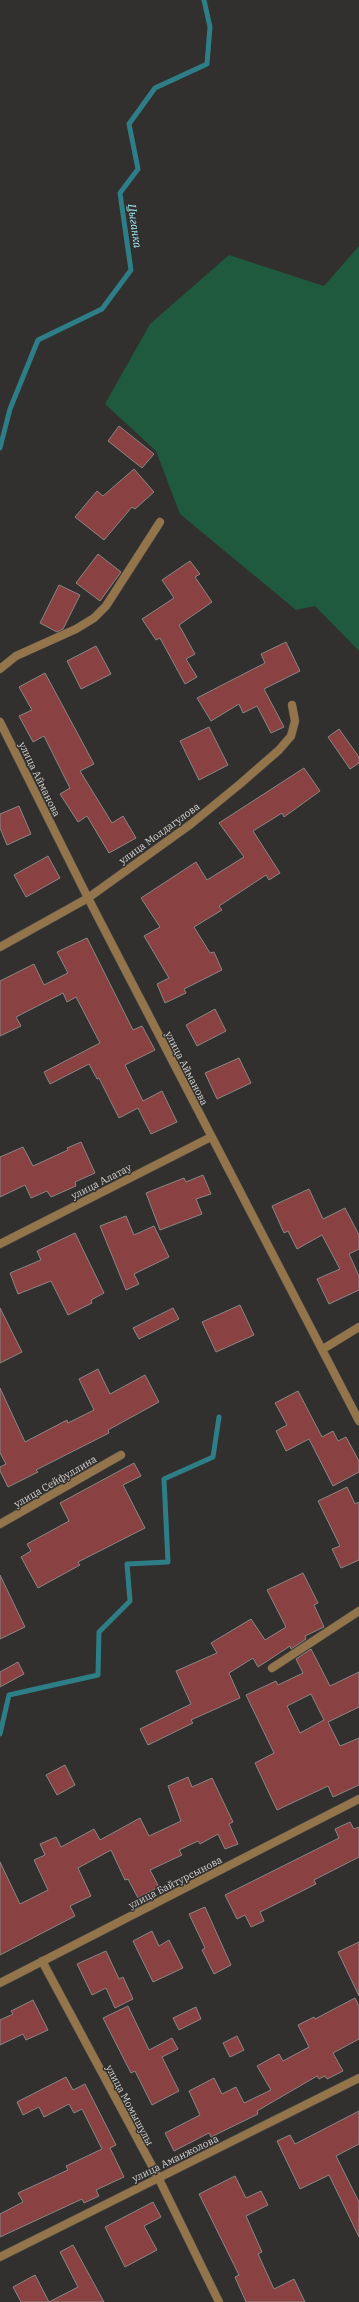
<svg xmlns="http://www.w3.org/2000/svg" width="359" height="2302" viewBox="0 0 359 2302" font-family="'IBM Plex Serif',serif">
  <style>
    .green { fill: #1f593e }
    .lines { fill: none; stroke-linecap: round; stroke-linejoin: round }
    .stream { stroke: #2e7e88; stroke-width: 5 }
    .building { fill: #894241; stroke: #898685; fill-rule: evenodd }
    .street-casing { stroke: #4f4e4c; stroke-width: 9 }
    .street { stroke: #94744a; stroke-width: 8 }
    .labels { text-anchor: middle; stroke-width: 3; stroke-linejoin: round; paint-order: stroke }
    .street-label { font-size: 10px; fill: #d6d6d4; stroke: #31302e }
    .water-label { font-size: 11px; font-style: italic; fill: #a5f1fc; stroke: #31302e }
  </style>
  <rect width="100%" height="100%" fill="#31302e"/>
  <path class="green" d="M359,246V651L315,606L296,610L180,514L156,451L105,404L150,324L229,255L324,286Z"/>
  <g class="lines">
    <path class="stream" d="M0,448L10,409L38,340L102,309L131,270L120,193L138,169L129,124L155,88L207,64L210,27L204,0
      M0,1734L9,1695L98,1675L99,1632L130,1601L127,1564L168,1562L164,1479L213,1457L219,1417"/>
  </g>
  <path class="building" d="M119,426L154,454L142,468L108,441Z
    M134,469L154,492L135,509L132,507L104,540L75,517L97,491L103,496Z
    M98,554L121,572L100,601L76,583Z
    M190,561L200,574L195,577L212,602L179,625L195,654L186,659L197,677L185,684L160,638L156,640L142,619L174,598L162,580Z
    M59,585L80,595L63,629L57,632L40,623Z
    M286,642L300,671L264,689L284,727L271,733L257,706L243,713L239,704L211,721L197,698L265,663L261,654Z
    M96,646L111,674L81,689L67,661Z
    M45,673L94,764L80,771L112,823L123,816L136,838L109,853L87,816L78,822L60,794L70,788L44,736L33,742L19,716L32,710L19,687Z
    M209,727L228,765L199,780L180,741Z
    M339,729L359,757V763L350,769L328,737Z
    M304,768L320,791L284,817L282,813L253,831L280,873L269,880L266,875L219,906L222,910L194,927L210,953L214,952L222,970L184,989L186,993L165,1003L157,984L169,978L144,936L160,927L141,898L196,862L207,880L244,857L219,823Z
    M19,806L31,834L7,845L0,828V814Z
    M48,856L60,878L26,897L14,875Z
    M87,938L133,1030L142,1026L155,1050L125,1065L143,1101L162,1091L177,1122L151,1134L138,1108L119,1118L99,1078L97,1079L89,1064L50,1084L44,1072L100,1043L76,997L67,1002L63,993L16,1017L21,1026L0,1036V981L34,964L44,985L68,973L57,952Z
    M215,1009L226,1031L197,1046L186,1025Z
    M239,1058L251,1083L217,1099L205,1073Z
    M81,1142L95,1173L75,1182L76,1186L51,1197L47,1191L31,1198L25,1185L0,1197V1157L23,1147L33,1166L68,1150L67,1148Z
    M203,1175L211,1194L196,1199L202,1214L160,1230L146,1193L184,1178L186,1182Z
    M309,1189L323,1219L345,1208L359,1235V1249L349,1254L359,1276V1290L329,1304L317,1279L340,1269L322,1235L297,1249L288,1231L284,1233L272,1206Z
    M126,1216L134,1235L154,1226L169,1257L134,1274L139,1284L126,1290L100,1226Z
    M75,1233L104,1293L91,1300L92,1303L68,1315L51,1281L18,1294L10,1273L41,1260L37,1251Z
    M240,1305L254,1335L216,1352L202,1322Z
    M0,1308L22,1352L0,1363Z
    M173,1308L179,1319L139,1339L133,1328Z
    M98,1369L110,1394L145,1375L159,1402L108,1430L109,1433L36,1470L38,1472L8,1487L0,1471V1467L6,1464L0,1453V1388L25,1442L67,1420L68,1423L94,1410L79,1379Z
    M298,1391L322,1437L333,1431L338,1441L346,1437L359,1461V1472L333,1486L309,1439L286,1451L276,1431L287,1425L275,1403Z
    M134,1463L141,1476L123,1485L145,1528L78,1562L80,1565L38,1588L21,1557L31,1551L27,1544L69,1521L60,1503Z
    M347,1487L355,1504L359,1502V1560L341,1568L332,1549L340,1546L318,1501Z
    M303,1573L318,1603L314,1605L324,1627L305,1636L306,1639L291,1649L290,1646L258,1667L253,1658L229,1673L240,1698L191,1720L193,1723L148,1745L140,1729L191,1704L176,1671L217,1653L211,1643L251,1619L265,1640L286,1627L267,1590Z
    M0,1575L25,1627L0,1639Z
    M311,1649L330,1686L359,1672V1707L328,1722L340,1746L359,1738V1785L333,1797L328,1786L277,1810L255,1763L274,1753L246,1695L276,1681L278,1685L303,1673L296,1659ZM311,1694L324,1720L300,1733L287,1706Z
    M18,1662L24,1674L0,1687V1672Z
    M65,1765L75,1785L57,1795L46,1775Z
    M188,1777L192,1787L212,1778L233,1822L229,1824L238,1844L225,1849L218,1834L200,1844L198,1841L179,1850L182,1855L150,1870L159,1887L138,1898L128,1879L125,1880L111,1850L78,1868L91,1896L70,1906L75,1916L0,1955V1862L20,1904L48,1890L34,1860L45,1855L40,1844L56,1837L61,1847L94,1829L100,1840L140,1818L149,1836L181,1821L168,1786Z
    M350,1822L354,1829L359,1827V1857L314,1880L316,1884L260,1912L264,1921L251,1927L245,1915L237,1919L225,1895L339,1838L335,1829Z
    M205,1907L231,1965L214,1974L202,1950L205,1948L189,1914Z
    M152,1931L159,1946L169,1940L183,1968L153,1982L133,1941Z
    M359,1942V1996L338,1952Z
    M106,1951L119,1979L123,1977L133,1999L115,2008L106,1988L92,1995L77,1964Z
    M355,1998L359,2006V2039L333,2053L343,2071L327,2079L325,2076L319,2079L317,2076L257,2111L258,2114L211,2137L209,2133L174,2151L165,2133L200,2115L189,2091L214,2078L222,2094L236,2087L244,2103L271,2090L257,2066L279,2054L283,2061L309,2047L298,2025L314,2017L315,2019Z
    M33,2000L48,2030L26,2040L23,2034L0,2045V2020L13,2014L11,2011Z
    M128,2006L149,2050L172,2038L178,2049L162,2057L179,2091L152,2105L135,2071L131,2073L103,2018Z
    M196,2007L201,2019L179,2030L173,2018Z
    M237,2036L244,2050L230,2057L223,2043Z
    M66,2077L73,2090L85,2084L116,2145L110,2148L124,2177L96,2190L99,2196L84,2203L82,2199L0,2237V2214L23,2202L18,2193L68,2170L66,2166L102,2149L82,2109L74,2113L69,2104L44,2117L39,2107L23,2115L17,2102Z
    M359,2111V2144L336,2156L359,2202V2237L329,2175L300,2189L277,2141L290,2135L295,2144Z
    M235,2176L246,2198L261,2191L268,2205L246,2216L262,2252L258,2254L274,2289L294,2279L305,2302H246L235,2277L239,2275L199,2194Z
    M153,2202L161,2217L144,2226L157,2250L125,2267L105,2227Z
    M73,2245L104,2302H21L13,2287L35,2275L49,2302L78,2287L60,2252Z"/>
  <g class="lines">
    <g class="street-casing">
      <path id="street" d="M0,669L16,656L76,629L94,618L106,606L160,522
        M0,722L88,898L359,1421
        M0,947L88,898L191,824L240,784L279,750L291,736L295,721L292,705
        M0,1244L211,1137
        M323,1349L359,1327
        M0,1524L121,1455
        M272,1668L359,1611
        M42,1961L158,2177L219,2302
        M0,1983L359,1799
        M0,2257L359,2078"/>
    </g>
    <use href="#street" class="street"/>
  </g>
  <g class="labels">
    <g class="street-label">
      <text transform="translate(40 779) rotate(64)" y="4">улица Айманова</text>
      <text transform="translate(159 833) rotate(-36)" y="4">улица Молдагулова</text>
      <text transform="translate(187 1068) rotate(63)" y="4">улица Айманова</text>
      <text transform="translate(101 1181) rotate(-27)" y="4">улица Алатау</text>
      <text transform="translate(55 1481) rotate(-30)" y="4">улица Сейфуллина</text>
      <text transform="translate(175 1882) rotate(-27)" y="4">улица Байтурсынова</text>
      <text transform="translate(130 2105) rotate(62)" y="4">улица Момышулы</text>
      <text transform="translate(175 2158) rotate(-26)" y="4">улица Аманжолова</text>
    </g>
    <g class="water-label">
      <text transform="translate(135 226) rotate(82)" y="4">Цыганка</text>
    </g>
  </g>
</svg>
